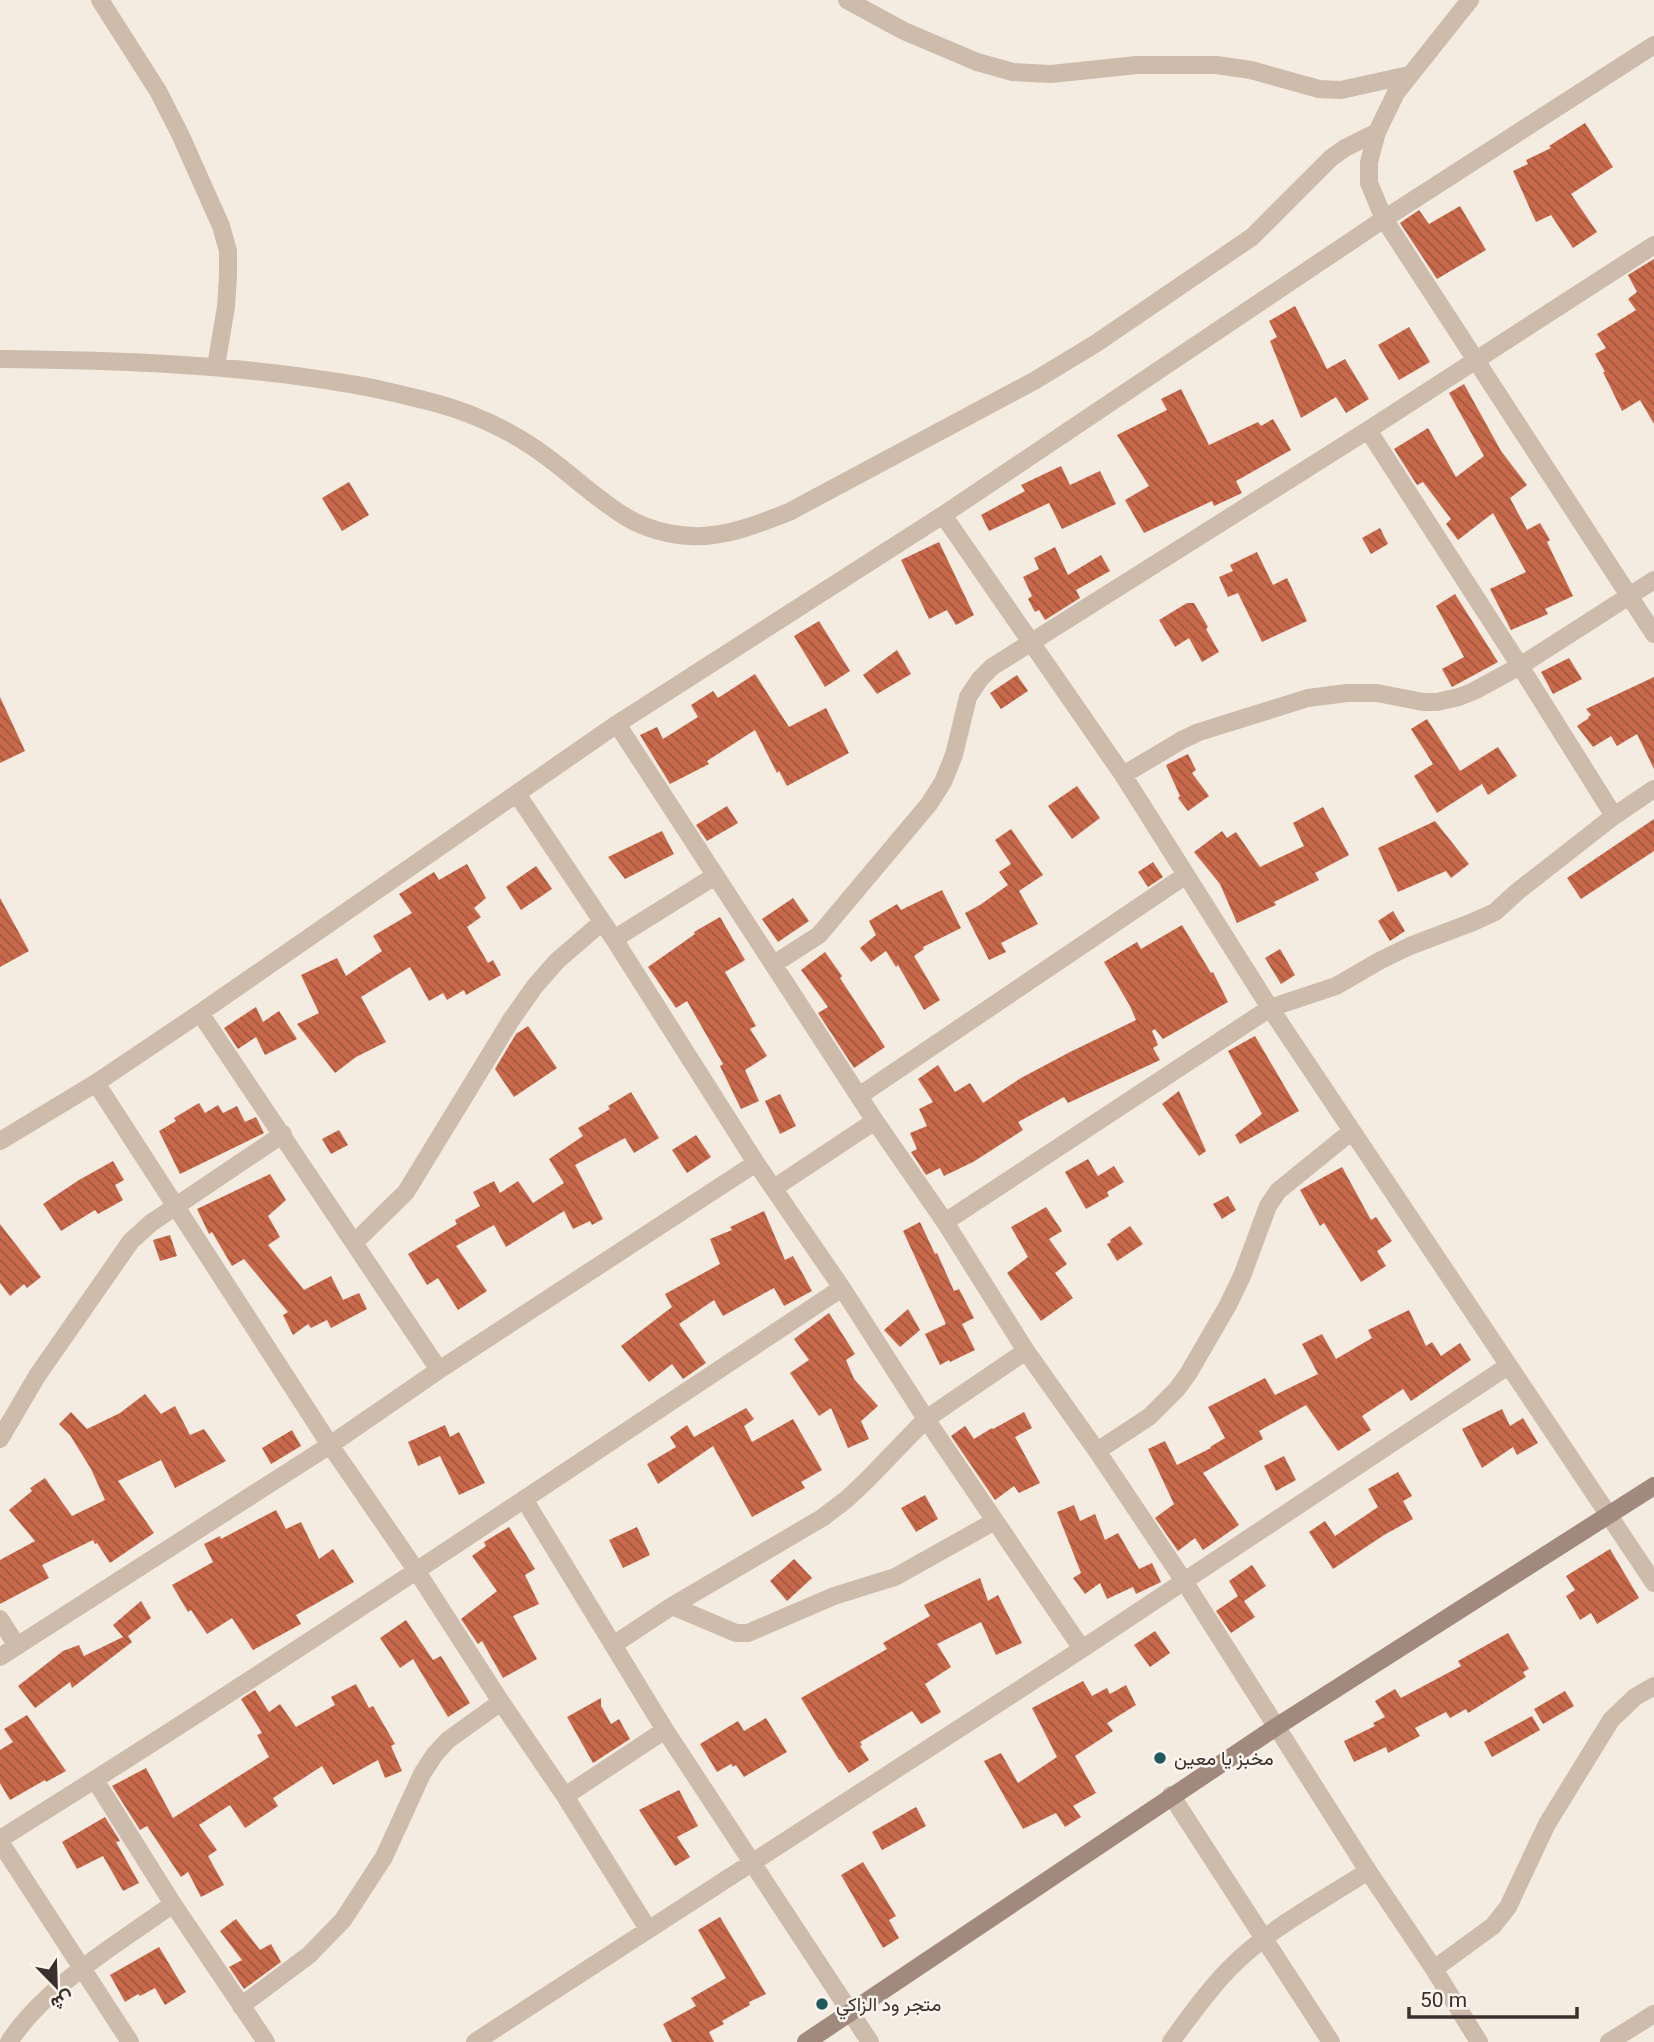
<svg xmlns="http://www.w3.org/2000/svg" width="1654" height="2042" viewBox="0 0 1654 2042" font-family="Roboto,Vazirmatn,sans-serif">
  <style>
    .building { fill: url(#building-back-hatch) }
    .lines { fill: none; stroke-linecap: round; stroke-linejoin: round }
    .street { stroke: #cdbbac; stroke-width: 18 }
    .secondary { stroke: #a18a7d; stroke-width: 18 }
    .poi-dot { fill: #1f5a5e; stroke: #fbf5ee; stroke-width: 2.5 }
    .labels { text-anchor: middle; stroke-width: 5; stroke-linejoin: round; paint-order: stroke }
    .poi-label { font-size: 19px; fill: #3b302b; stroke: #fbf5ee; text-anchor: start }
  </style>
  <defs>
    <pattern id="building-back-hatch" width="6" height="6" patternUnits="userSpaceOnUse" patternTransform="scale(1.75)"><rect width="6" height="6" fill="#c8694b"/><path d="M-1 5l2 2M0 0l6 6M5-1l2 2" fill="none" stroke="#a4573f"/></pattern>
  </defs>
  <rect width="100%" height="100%" fill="#f4ebe1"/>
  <path class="building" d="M1585,123L1613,167L1571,194L1597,232L1573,248L1551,215L1536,222L1513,171L1528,164L1526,160L1551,148L1549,146Z
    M1460,206L1486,250L1437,279L1400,223L1419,210L1429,224Z
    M1654,259V424L1640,400L1622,411L1603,372H1605L1595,354L1606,348L1597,334L1636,310L1628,299L1637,292L1628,275Z
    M1295,306L1327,369L1345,359L1369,399L1346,413L1336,397L1301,418L1270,341L1277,337L1269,321Z
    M1409,327L1430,362L1399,380L1378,345Z
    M1464,384L1501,451L1527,485L1510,498L1527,530L1540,523L1550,540L1547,542L1573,596L1545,609L1548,614L1511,630L1490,589L1526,572L1493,513L1458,540L1446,524L1451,519L1423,482L1417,485L1394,449L1428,428L1456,477L1484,456L1449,393Z
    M1181,389L1209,445L1258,422L1261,426L1273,419L1291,450L1236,481L1242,493L1214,506L1212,501L1144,533L1125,500L1149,486L1117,435L1167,410L1161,399Z
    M1061,466L1070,485L1100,471L1116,504L1062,529L1049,503L989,531L981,515L1025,491L1021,485Z
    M349,482L369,515L342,531L322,498Z
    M1380,528L1388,544L1371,554L1362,538Z
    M939,542L974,615L956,625L947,610L929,619L901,560Z
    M1055,547L1068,575L1101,555L1110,571L1076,590L1080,598L1045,620L1039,610L1035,612L1028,599L1032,596L1023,577L1039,569L1034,558Z
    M1257,552L1273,585L1287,578L1307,621L1262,642L1238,593L1228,597L1219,577L1233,571L1230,565Z
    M1455,594L1498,662L1452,687L1442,669L1464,657L1436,606Z
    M1187,603H1194L1208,627L1206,629L1219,652L1202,662L1189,638L1175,647L1159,620Z
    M819,621L850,671L825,687L794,636Z
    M897,650L911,674L877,694L863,675Z
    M1569,658L1582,679L1553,694L1541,672Z
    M755,674L789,727L826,708L849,753L787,786L779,771L777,773L755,730L707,761L709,764L670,784L640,735L657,727L663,739L698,717L691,705L713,691L718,698Z
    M1017,675L1028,691L1001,709L990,693Z
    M1654,677V769L1637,734L1617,746L1611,736L1593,747L1577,726L1589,718L1588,717L1591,715L1586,709Z
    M0,697L25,751L0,763Z
    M1427,719L1460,771L1498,747L1517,776L1488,795L1482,784L1437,813L1414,776L1433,764L1411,729Z
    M1188,754L1196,770L1192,773L1209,796L1188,811L1178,798L1180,796L1166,765Z
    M1077,786L1100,818L1072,839L1048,806Z
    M727,806L738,823L707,841L696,825Z
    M1323,807L1349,855L1315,873L1319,880L1274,902L1276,905L1237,923L1220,884L1194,852L1222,831L1227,838L1236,832L1260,867L1304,846L1293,823Z
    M1654,819V851L1581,899L1567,878Z
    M1435,821L1469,864L1451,878L1446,871L1398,892L1378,848Z
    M1011,829L1043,875L1019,891L1038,924L1001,943L1006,952L989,960L965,913L980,905L1008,885L999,872L1011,864L995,840Z
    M662,831L674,854L625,879L608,857Z
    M1153,862L1163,877L1148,887L1138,872Z
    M467,864L486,898L474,908L481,917L467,927L488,963L493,960L501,975L466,995L464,990L447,1000L443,993L429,1001L410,967L361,997L386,1042L356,1057L335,1073L297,1024L319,1013L301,975L337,958L346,976L382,951L373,936L412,913L399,894L434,872L439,880Z
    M536,866L552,889L521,910L506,887Z
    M942,890L961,928L923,947L924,949L914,956L940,1000L924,1010L898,965L896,967L886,951L871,962L860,948L876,935L869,921L897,904L901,910Z
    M0,898L29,951L0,967Z
    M793,898L809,921L778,942L762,919Z
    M1393,911L1405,931L1390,941L1378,921Z
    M720,917L745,960L725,972L756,1026L750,1029L767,1056L745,1070L759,1101L741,1109L720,1066L723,1064L687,1001L676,1008L648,967L695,934L694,932Z
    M1182,925L1211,973L1213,972L1228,1002L1163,1039L1155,1029L1152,1031L1158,1045L1153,1048L1160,1060L1068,1103L1064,1097L1018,1122L1023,1130L973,1162L944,1176L940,1168L926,1175L911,1152L917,1149L910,1133L927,1126L919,1109L933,1102L918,1079L938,1065L955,1092L970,1083L983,1103L1021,1078L1070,1052L1136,1020L1130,1006L1104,962L1137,942L1141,949Z
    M1280,949L1295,975L1281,984L1265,958Z
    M825,952L842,976L840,978L885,1047L854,1068L818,1013L828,1007L801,970Z
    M256,1007L263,1022L279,1011L297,1039L265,1055L256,1037L238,1049L224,1028Z
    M528,1026L557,1068L514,1097L495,1069L516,1034Z
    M1255,1036L1299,1111L1240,1144L1235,1135L1262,1114L1228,1051Z
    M1179,1091L1206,1151L1199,1156L1162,1104Z
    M631,1092L659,1138L634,1153L625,1138L575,1165L603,1219L592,1225L590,1221L573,1229L564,1211L506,1247L494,1225L456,1246L487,1291L458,1310L438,1278L427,1285L408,1254L457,1224L455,1220L480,1206L473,1192L494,1181L500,1193L518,1181L533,1203L564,1183L549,1159L583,1136L578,1128L610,1109L608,1106Z
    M780,1094L796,1126L780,1134L765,1101Z
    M199,1103L205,1113L218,1105L223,1113L237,1106L245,1122L256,1117L264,1133L180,1174L159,1131L176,1121L174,1118Z
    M339,1130L348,1145L331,1154L322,1139Z
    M696,1135L711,1157L687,1173L672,1150Z
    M1088,1159L1098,1176L1114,1166L1124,1182L1107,1192L1109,1196L1086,1209L1065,1172Z
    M113,1161L124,1180L115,1185L123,1200L98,1214L95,1210L61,1231L43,1204L79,1180Z
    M1342,1167L1371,1220L1376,1217L1392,1241L1377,1251L1386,1266L1361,1282L1324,1223L1320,1226L1300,1190Z
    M270,1174L286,1200L268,1216L280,1237L268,1245L304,1290L331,1276L343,1300L359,1293L367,1309L331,1328L327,1320L311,1328L308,1324L293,1335L283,1315L288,1312L244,1259L232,1266L212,1232L209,1234L197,1209Z
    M1228,1196L1236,1210L1222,1219L1213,1204Z
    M1046,1207L1062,1231L1049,1239L1067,1264L1055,1273L1073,1298L1041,1321L1007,1273L1028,1257L1011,1227Z
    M764,1211L785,1260L793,1256L812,1291L784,1306L774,1288L723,1316L714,1300L679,1324L706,1363L683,1379L672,1364L649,1382L621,1346L672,1307L665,1294L720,1264L710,1239L732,1230L730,1227Z
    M920,1222L935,1254L937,1253L954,1291L959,1289L974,1318L962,1324L975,1350L950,1362L949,1360L940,1365L925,1334L946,1324L903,1231Z
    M0,1224L41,1277L27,1288L24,1284L10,1296L0,1283Z
    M1130,1226L1143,1244L1117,1261L1107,1244L1111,1242L1110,1240Z
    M170,1235L177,1256L160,1261L153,1240Z
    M908,1309L920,1330L900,1347L884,1330Z
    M1409,1310L1426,1346L1432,1342L1441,1356L1460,1343L1471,1360L1411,1401L1403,1389L1362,1416L1371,1430L1338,1451L1306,1405L1259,1431L1263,1439L1203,1473L1239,1525L1203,1550L1195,1538L1178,1551L1155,1518L1174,1504L1148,1449L1165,1441L1177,1465L1211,1448L1210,1447L1225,1438L1208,1407L1265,1378L1275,1395L1318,1374L1302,1344L1322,1334L1336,1359L1372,1338L1368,1330Z
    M829,1313L855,1354L846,1360L854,1379L878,1406L861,1421L869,1439L848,1448L831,1408L819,1416L790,1373L809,1360L794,1339Z
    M145,1394L161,1414L175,1406L190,1435L204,1429L226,1461L175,1488L161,1460L118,1481L154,1533L110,1563L97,1543L95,1544L93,1540L42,1565L49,1578L0,1604V1560L35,1541L9,1510L32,1491L30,1488L45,1478L72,1516L105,1500L91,1469L70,1435L59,1424L71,1412L87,1429L120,1413Z
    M746,1408L754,1419L744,1426L752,1442L793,1419L822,1470L801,1482L805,1488L752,1517L713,1446L658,1484L647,1464L676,1447L670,1437L687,1425L694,1437Z
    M1502,1409L1510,1426L1523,1418L1538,1443L1517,1455L1513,1447L1482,1468L1462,1429Z
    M1024,1412L1032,1428L1015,1437L1040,1483L1019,1493L1014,1486L995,1500L951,1436L965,1426L974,1439L992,1428L993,1429Z
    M445,1425L450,1437L459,1432L485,1483L459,1495L440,1456L418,1466L408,1442Z
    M292,1430L301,1446L271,1464L262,1448Z
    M1284,1456L1296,1480L1276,1491L1264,1466Z
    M1398,1472L1412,1496L1403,1501L1413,1519L1384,1535L1333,1569L1309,1532L1325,1521L1335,1536L1378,1507L1368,1489Z
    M925,1495L938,1519L916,1532L901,1508Z
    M1074,1505L1080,1521L1095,1514L1105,1540L1118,1533L1139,1569L1152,1563L1161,1582L1136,1594L1133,1587L1107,1599L1100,1583L1085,1594L1073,1578L1081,1573L1057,1512Z
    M276,1510L286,1529L301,1522L319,1559L333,1549L354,1582L296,1615L301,1624L253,1650L232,1618L207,1634L191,1610L188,1612L172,1585L213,1562L204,1544L220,1536L221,1539Z
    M509,1527L535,1569L525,1575L539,1604L513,1616L537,1659L503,1678L482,1641L478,1644L461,1619L497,1591L472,1556L486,1546L484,1542Z
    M637,1527L650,1555L623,1568L609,1540Z
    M1610,1549L1639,1598L1597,1624L1591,1613L1580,1620L1566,1596L1575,1590L1566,1576Z
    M794,1559L812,1578L787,1601L770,1581Z
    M1252,1565L1266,1586L1244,1601L1255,1617L1231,1633L1216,1611L1238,1596L1229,1581Z
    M980,1578L988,1601L998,1595L1022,1643L996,1655L981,1622L937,1644L951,1667L925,1684L941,1712L921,1724L912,1711L860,1742L862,1745L860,1746L869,1760L849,1773L840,1760H839L801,1698L887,1649L883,1643L930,1616L924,1605Z
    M141,1601L151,1618L128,1636L132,1642L72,1688L70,1682L35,1708L18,1686L63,1651L79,1645L84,1656L123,1637L113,1625Z
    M406,1620L433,1660L441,1656L470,1703L448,1717L413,1659L400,1668L380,1638Z
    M1155,1631L1170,1653L1150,1667L1134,1645Z
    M1508,1633L1529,1669L1523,1672L1526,1677L1468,1713L1466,1709L1450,1718L1446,1712L1415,1728L1420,1736L1388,1753L1386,1747L1354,1762L1344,1741L1375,1726L1373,1723L1385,1717L1375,1701L1395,1689L1401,1698L1461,1666L1458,1661Z
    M1083,1681L1092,1696L1107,1688L1110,1694L1126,1685L1136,1705L1107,1723L1113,1731L1075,1756L1096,1793L1073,1806L1081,1817L1065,1827L1056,1813L1023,1829L984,1761L1001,1753L1018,1783L1057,1757L1032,1708Z
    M356,1684L369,1708L373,1706L395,1744L391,1746L402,1771L385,1778L378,1760L333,1785L322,1766L273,1798L278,1806L245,1828L230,1805L199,1825L217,1850L208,1856L224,1885L201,1897L188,1872L181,1877L147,1826L140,1830L112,1786L146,1768L173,1818L269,1757L257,1735L262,1733L241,1699L255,1690L269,1712L280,1704L296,1727L335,1705L331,1697Z
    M1565,1691L1574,1706L1543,1724L1534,1709Z
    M601,1698V1706L611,1724L619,1719L630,1739L593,1763L567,1717Z
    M27,1715L66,1771L46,1782L45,1780L10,1800L0,1783V1750L13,1742L4,1729Z
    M1532,1716L1540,1730L1492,1757L1484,1742Z
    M766,1718L787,1752L744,1777L736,1765L733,1767L731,1764L717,1772L700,1744L738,1721L744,1731Z
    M679,1790L698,1826L677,1837L690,1857L675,1866L639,1810Z
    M916,1807L926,1826L882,1850L872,1832Z
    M105,1817L120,1841L116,1842L139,1883L123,1891L103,1856L77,1869L62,1842Z
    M863,1862L896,1916L889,1920L899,1938L883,1948L841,1875Z
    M720,1917L766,1994L749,2002L750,2005L722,2021L724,2024L709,2032L714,2042H672L663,2024L696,2006L691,1998L726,1978L698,1930Z
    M236,1919L260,1950L271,1944L281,1962L244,1989L229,1967L242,1960L220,1931Z
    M159,1947L186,1992L165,2005L155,1988L140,1996L138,1994L125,2002L110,1975Z"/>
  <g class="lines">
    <path class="street" d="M100,0L158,91L180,134L221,226L228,251V275L226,307L216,366
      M847,0L904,31L977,62L1013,72L1051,74L1137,65H1216L1251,70L1319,89L1341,90L1409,75
      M1470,0L1396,93L1377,132L1369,162V183L1384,219L1654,634
      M0,359C115,360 230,364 344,383C373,387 403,395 432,402C466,411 503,427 533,447C566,469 593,497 626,517C650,532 686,539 713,535C740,532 765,521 789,512L1034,381L1095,344L1252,237L1331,158L1345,148L1377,132
      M1368,430L1520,666L1614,816
      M943,515L1123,775L1270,1008L1654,1583
      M617,724L875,1121L945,1222L1026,1351L1097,1451L1184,1581L1368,1871L1434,1969L1479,2042
      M1123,775L1182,740L1199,732L1308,698L1347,693H1377L1423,702H1437L1459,697L1474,691L1520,666L1654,580
      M517,794L614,939L756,1163L842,1288L926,1419L1082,1649
      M614,939L715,876
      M774,964L819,935L929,804L943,782L954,755L968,697L980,679L992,667L1368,430L1654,245
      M200,1013L439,1370
      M96,1083L330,1445L416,1570L501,1702L565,1796L648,1929
      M859,1096L1186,875
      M0,1141L96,1083L200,1013L617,724L943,515L1384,219L1654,45
      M774,1188L875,1121
      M945,1222L1270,1008L1336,986L1381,960L1410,946L1473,922L1495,912L1518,891L1614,816L1654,789
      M354,1243L406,1192L511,1020L535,986L557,961L602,922
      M0,1439L37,1376L131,1241L151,1223L283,1134
      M1097,1451L1149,1417L1177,1389L1188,1374L1228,1305L1242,1276L1268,1206L1278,1191L1352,1131
      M524,1499L665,1730L870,2042
      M672,1606L736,1633H748L834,1596L895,1577L995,1521
      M0,1619L17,1646
      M613,1645L672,1606L822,1518L847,1499L867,1480L926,1419L1026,1351
      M0,1657L330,1445L439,1370L756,1163
      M95,1780L173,1904L266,2042
      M1171,1795L1331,2042
      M565,1796L665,1730
      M0,1839C285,1662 562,1473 842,1288
      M0,1842L130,2042
      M1434,1969L1493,1926L1508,1907L1547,1824L1611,1720L1635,1697L1654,1686
      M241,2006L309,1955L343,1920L384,1857L422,1774L435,1754L448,1740L501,1702
      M9,2042C45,1986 119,1943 173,1904
      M475,2042L1082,1649L1508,1366
      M1171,2042C1189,2017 1207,1992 1228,1970C1266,1930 1322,1901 1368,1871
      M1609,2042L1654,2014"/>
    <path class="secondary" d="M806,2042L1276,1727L1654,1486"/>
  </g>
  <g class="poi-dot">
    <circle cx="1160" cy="1758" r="7"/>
    <circle cx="822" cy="2004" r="7"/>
  </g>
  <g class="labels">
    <g class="poi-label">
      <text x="1174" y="1765">مخبز يا معين</text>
      <text x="836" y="2011">متجر ود الزاكي</text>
    </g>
  </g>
  <g transform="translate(56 1986) rotate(157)" stroke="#fbf5ee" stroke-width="5" paint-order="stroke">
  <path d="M0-5L12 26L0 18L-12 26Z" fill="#3b302b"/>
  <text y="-10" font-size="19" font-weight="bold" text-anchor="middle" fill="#3b302b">ش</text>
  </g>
  <path d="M1409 2007v10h168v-10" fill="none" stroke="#3b302b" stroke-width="3.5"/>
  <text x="1420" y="2007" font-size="21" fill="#3b302b" stroke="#fbf5ee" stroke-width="5" paint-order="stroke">50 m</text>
</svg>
